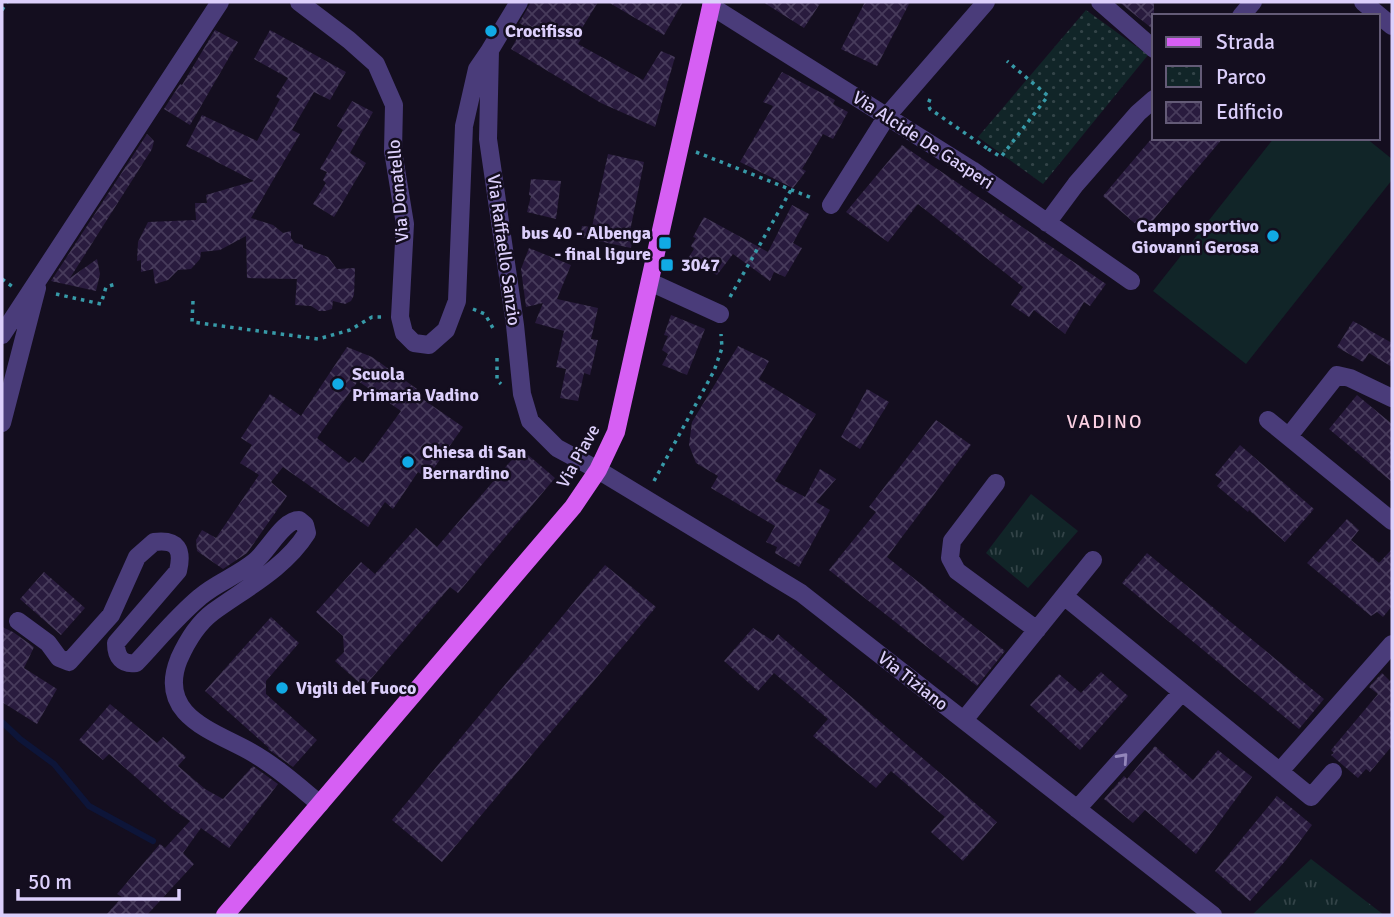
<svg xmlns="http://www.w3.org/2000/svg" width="1394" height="917" viewBox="0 0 1394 917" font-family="Signika,sans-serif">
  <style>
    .grass { fill: url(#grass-tufts) }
    .park { fill: url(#park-dots) }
    .pitch { fill: #112528 }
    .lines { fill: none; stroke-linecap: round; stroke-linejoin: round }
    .stream { stroke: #0d1539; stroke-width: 6 }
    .building { fill: url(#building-cross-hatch); fill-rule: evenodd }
    .path { stroke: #379aa8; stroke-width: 3.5; stroke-dasharray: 3.5 5; stroke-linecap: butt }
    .minor { stroke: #4a3c7a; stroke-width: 18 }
    .major { stroke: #d65ff3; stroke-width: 18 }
    .oneway { stroke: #9386ba }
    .poi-dot { fill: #11aae5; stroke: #140e1f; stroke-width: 2.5 }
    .labels { text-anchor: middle; stroke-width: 5; stroke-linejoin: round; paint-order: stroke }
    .poi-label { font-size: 18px; font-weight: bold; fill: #dccffb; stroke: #140e1f; text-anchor: start }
    .street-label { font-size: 18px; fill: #dccffb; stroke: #140e1f }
    .neighbourhood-label { font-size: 19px; letter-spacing: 2px; fill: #fcd1e4; stroke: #140e1f }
  </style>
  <defs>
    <pattern id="grass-tufts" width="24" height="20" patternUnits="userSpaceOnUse" patternTransform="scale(1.75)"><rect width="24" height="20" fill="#112528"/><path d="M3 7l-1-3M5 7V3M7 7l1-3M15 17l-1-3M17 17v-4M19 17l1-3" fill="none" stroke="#334448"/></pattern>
    <pattern id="park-dots" width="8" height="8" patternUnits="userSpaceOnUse" patternTransform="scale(1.75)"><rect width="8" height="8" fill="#112528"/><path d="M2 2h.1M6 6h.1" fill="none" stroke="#334448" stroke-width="1.8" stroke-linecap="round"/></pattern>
    <pattern id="building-cross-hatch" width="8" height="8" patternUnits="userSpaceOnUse" patternTransform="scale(1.75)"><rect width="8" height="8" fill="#291b3e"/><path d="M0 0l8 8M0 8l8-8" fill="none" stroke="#473b5b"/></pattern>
  </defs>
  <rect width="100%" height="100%" fill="#140e1f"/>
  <path class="grass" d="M1031,494L1078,531L1028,588L986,553Z
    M1311,859L1384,915H1252Z"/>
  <path class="park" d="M1086,10L1148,55L1043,184L978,137Z"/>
  <path class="pitch" d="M1274,138H1366L1392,159V180L1246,364L1153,291Z"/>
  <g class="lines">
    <path class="stream" d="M2,722L20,739L54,764L89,806L153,841"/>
  </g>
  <path class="building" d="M531,2H598L579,33L583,36L578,44L643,80L661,51L675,57L655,127L601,103L511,49L524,26L519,23Z
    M608,2H683L664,35Z
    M763,2H821L804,28Z
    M865,2H910L877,66L841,49Z
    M1119,2H1154V30Z
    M215,30L238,42L190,125L164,109L180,84L182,85Z
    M270,30L346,72L330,100L314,92L292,130L300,134L251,218L273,225L283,233L291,231V238L295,243L303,245V248L328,257L337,269L355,268L354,295L351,301L345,304L333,301L332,309L325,311H319L311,306L295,305L297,279L247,278L246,236L220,250L201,252L200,259L191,269L178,270L168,280L155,284L153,269L141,272V260L137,261L138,242L148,222L196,220L195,203H207L206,195L254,181L186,146L202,115L257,141L280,99L276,97L288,78L254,59Z
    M782,72L835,100L833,104L848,112L833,139L823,134L802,169L806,171L793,188L740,162L773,106L763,102Z
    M352,101L373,112L350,153L366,163L334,217L313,204L326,183L323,180L327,172L320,169L343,130L337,126Z
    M147,134L154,141L152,149L70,278L97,259L100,274L96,291L51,281Z
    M1152,138H1223L1144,231L1103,196Z
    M902,145L1106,284L1090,306L1084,302L1065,334L1034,310L1029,317L1011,305L1023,287L918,204L888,242L846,212Z
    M608,154L644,162L630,231H634L631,248L580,237L582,226L592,227Z
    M531,179L561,181L556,219L527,212L531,196L529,195Z
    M792,205L809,214L793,243L802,248L785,277L774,272L770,281L733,254L717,275L687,260L694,249L691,246L696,238L693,237L704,217L768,252Z
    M529,248L571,265L557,299L598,308L591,339L598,340L590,375L584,373L578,401L560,398L566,369L556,367L564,331L535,323L543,303L526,307L521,269Z
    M671,315L705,329L687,375L662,365L668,354L662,350L668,336L664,335Z
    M1353,321L1392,343V367L1369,353L1363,362L1337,347Z
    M738,346L769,361L759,379L816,414L775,481L805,497L820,469L836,479L816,502L830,510L799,567L775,553L777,547L766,542L775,526L711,488L718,476L696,463L689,445L692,422Z
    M347,347L372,357L417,389L414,393L463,427L427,478L418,472L393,509L385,502L368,527L283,467L271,482L287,496L247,553L223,569L197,551L196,540L202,530L216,538L259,475L240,463L252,445L241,438L270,394L301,416ZM358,381L401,411L363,463L355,457L349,463L317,438Z
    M867,389L889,402L860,449L841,437Z
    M1357,395L1392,424V482L1329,429Z
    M936,420L971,445L887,557L1005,651L977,686L829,570L876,512L869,507Z
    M1240,445L1314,509L1285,542L1249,510L1248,512L1217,486L1222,480L1215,475Z
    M521,449L555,478L458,593L450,587L364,687L335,661L344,652L343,636L316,612L361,562L375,574L416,528L437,547Z
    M1347,519L1359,530L1351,540L1379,563L1392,549V606L1383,617L1377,612L1371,616L1307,563Z
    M1147,553L1324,699L1299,729L1122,583Z
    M605,565L656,607L442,862L392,820Z
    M44,572L85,608L61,635L20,599Z
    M271,617L299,643L266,681V694L317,740L293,767L268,749L269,748L205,691Z
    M2,627L13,632L34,647L24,668L57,689L37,724L2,702Z
    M753,628L773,641L778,634L997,822L963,861L931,832L945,817L891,771L876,788L813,736L828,719L774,673L758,691L724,661Z
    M1101,672L1128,696L1080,750L1030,705L1059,674L1081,693Z
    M1382,673L1390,681L1392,678V746L1370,772L1366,769L1358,778L1331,755L1334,753L1331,750L1378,694L1369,687Z
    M110,704L157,743L163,737L186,757L178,766L205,789L223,799L253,766L278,784L229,848L201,828L183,853L194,864L147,915H106L122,897L117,894L160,844L165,848L190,821L171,808L109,754L103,760L79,740Z
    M1155,746L1193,780L1218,750L1252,777L1196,854L1145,810L1133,823L1104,799L1124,776L1127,779Z
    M1277,796L1312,825L1286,860L1250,901L1215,871Z"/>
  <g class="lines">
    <path class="path" d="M2,10L7,2
      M930,99L928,104L930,109L988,149
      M988,149L1001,157L1048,96L1007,61
      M696,152L812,198
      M2,279L13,287
      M56,294L101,304L106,287L116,284
      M730,297L791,190
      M193,301L192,322L318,339L350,330L372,317H383
      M473,309L485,314L494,330
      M497,358V380L501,384
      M654,481L714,371L722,348L721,334"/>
    <path class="minor" d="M299,2L349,40L376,64L394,105L393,151L405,224L400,317L404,333L414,343L429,345L446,330L457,301L464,126L477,69L490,50
      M519,2L490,50L488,139L515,325L522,394L530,421L557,448L598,470L801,593L1213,915
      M1100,2L1154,49
      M1363,2L1392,26
      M711,6L972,170L1131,281
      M1241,16L1253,2
      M831,205L887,116L986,2
      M1047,223L1076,184L1138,113L1154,99
      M650,282L720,314
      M2,335L220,2
      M1268,420L1392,521
      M2,423L37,288
      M1289,436L1337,375L1350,378L1392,398
      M996,483L952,541L950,558L957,571L1037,630
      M1064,596L1311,797L1333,772
      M18,621L48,643L59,658L69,662L111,615L137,557L154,542C178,539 183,550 178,571L116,643C116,657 122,665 136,663C157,641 176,617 200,597C216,583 237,576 254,562C269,550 283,520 299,520L305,525L307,533C285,568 246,588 213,612C197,624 187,641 179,659C156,716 214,731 251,752C276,766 298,786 320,804
      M964,720L1093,560
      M1280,771L1392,644
      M1077,809L1182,692"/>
    <path class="major" d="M225,915L573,507L598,470L616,432L712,2"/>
  </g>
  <defs><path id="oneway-chevron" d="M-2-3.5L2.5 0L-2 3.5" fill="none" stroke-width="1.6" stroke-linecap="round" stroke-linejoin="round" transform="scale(1.75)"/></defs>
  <use class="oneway" href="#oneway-chevron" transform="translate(1123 758) rotate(-48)"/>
  <g class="poi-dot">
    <circle cx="491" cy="31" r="7"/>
    <circle cx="1273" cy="236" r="7"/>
    <rect x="658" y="236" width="14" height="14" rx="3.5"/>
    <rect x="660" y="258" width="14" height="14" rx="3.5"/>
    <circle cx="338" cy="384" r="7"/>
    <circle cx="408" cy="462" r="7"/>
    <circle cx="282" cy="688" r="7"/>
  </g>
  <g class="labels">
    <g class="poi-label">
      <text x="505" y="37">Crocifisso</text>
      <text x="1259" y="232" text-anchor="end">Campo sportivo<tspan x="1259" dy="21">Giovanni Gerosa</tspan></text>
      <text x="651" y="239" text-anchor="end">bus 40 - Albenga<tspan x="651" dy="21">- final ligure</tspan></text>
      <text x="681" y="271">3047</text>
      <text x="352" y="380">Scuola<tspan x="352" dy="21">Primaria Vadino</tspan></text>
      <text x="422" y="458">Chiesa di San<tspan x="422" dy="21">Bernardino</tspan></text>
      <text x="296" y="694">Vigili del Fuoco</text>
    </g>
    <g class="street-label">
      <text transform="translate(923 140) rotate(33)" y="6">Via Alcide De Gasperi</text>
      <text transform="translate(398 191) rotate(-95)" y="6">Via Donatello</text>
      <text transform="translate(504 250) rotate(82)" y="6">Via Raffaello Sanzio</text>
      <text transform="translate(578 456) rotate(-61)" y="6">Via Piave</text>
      <text transform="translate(913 681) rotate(38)" y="6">Via Tiziano</text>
    </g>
    <g class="neighbourhood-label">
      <text x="1105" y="428">VADINO</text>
    </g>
  </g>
  <rect width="1394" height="917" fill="none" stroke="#dccffb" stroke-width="7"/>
  <rect x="1152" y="14" width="228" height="126" fill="#140e1f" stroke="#645b77" stroke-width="2"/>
  <rect x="1166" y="37" width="35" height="10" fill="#d65ff3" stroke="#645b77" stroke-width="2"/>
  <text x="1216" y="49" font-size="21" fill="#dccffb">Strada</text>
  <rect x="1166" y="66" width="35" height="21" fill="url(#park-dots)" stroke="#645b77" stroke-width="2"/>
  <text x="1216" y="84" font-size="21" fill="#dccffb">Parco</text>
  <rect x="1166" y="102" width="35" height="21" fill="url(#building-cross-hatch)" stroke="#645b77" stroke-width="2"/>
  <text x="1216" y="119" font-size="21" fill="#dccffb">Edificio</text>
  <path d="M18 889v10h161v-10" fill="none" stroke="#dccffb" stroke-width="3.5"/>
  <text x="28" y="889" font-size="21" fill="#dccffb" stroke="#140e1f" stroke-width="5" paint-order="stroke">50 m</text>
</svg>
